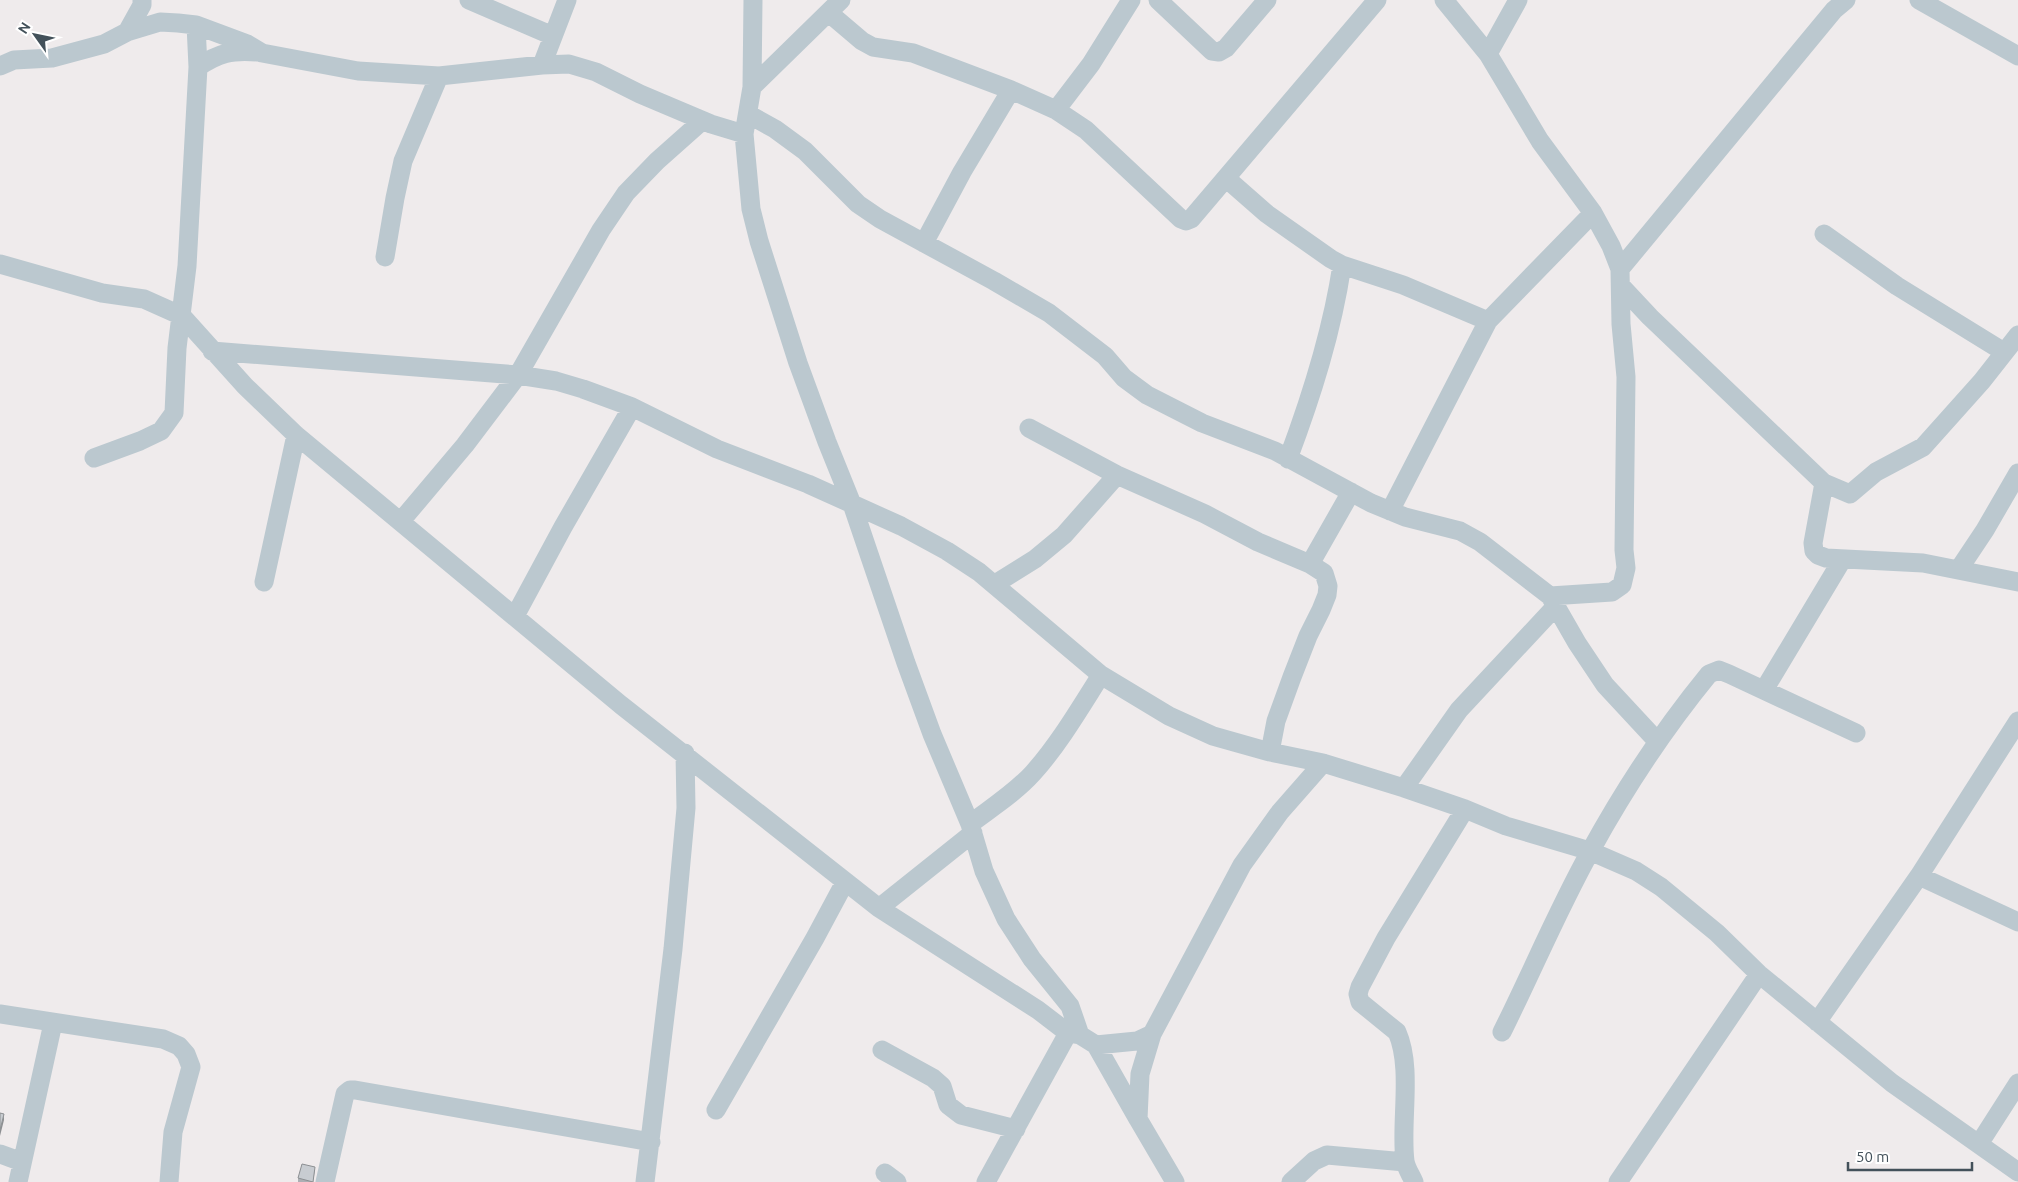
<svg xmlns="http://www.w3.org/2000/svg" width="2018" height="1182" viewBox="0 0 2018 1182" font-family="Ubuntu,sans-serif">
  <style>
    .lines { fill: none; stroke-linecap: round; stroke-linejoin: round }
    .street { stroke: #bbc8cf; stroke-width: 19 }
    .wall { fill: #acafb4 }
    .shaded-wall { fill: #8c8f92 }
    .building { fill: #c8ccd1; stroke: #8c8f92 }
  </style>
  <rect width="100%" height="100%" fill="#efebec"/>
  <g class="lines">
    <path class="street" d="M469,0L553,36
      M753,0L752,87L744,134L751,209L759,241L798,363L827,442L852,504L906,663L932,734L970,824L984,871L1006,919L1032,959L1070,1006L1080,1035
      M1158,0L1212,51L1219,52L1226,48L1267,0
      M1444,0L1488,54L1540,141L1593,213L1611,246L1620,269L1621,324L1626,377L1624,550L1626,568L1622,585L1612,592L1550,596
      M1919,0L2018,56
      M829,13L862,41L873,47L913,53L1011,90L1056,110L1086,130L1181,219L1186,221L1191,219L1377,0
      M127,32L142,5V0
      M1488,54L1518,0
      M542,65L567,0
      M0,66L14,60L52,58L104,44L127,32L160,22L178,23L196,25L247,44L262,53L358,71L439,76L542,65L569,64L596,72L640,94L711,124L744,134
      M198,67C219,53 231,50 257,52
      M752,87L841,0
      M1056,110L1091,64L1131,0
      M748,114L775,129L805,151L858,204L880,219L994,281L1049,313L1105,356L1124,378L1147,395L1202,423L1275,451L1371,503L1405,517L1460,531L1480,542L1550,596L1577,643L1605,685L1657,741
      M1227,179L1267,214L1331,259L1342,265L1403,285L1488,321
      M1824,234L1897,286L2004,352
      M924,243L962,172L1011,90
      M385,257L395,198L403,161L439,76
      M0,264L102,293L144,299L182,316L245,386L296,435L621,705L879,908L1038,1010L1068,1033L1080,1035L1096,1045L1138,1119
      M1620,269L1834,10L1846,0
      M1621,286L1650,317L1824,483L1850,494L1876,472L1923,447L1982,381L2018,335
      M212,351L518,375L556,381L583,389L632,407L717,449L808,484L901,526L947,551L979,572L1101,675L1169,716L1213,736L1270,752L1323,763L1404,788L1465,809L1506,826L1590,851L1636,871L1661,887L1717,933L1759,974L1892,1083L2018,1172
      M1029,428L1117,475L1205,514L1258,542L1310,564L1324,573L1328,586L1327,595L1321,610L1308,636L1292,677L1276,721L1270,752
      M94,458L140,441L161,431L174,413L177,348L187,266L198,67L196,25
      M1288,459C1312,395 1332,332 1342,265
      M1824,483L1813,543L1814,551L1818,555L1826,558L1923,563L2018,582
      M1390,511L1488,321L1593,213
      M401,521L465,445L518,375L601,230L626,193L657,161L702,121
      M1310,564L1351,492
      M1959,569L1985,530L2018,473
      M264,582L296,435
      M995,584L1035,559L1064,535L1117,475
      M515,616L563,527L632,407
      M1764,690L1842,560
      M1404,788L1459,710L1556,606
      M970,824C991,808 1015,793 1033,773C1059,744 1080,708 1101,675
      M1919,876L2018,922
      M879,908L973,833
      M0,1014L163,1039L179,1046L186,1054L191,1067L173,1132L169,1182
      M1817,1022L1919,876L2018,721
      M1502,1032C1532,972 1558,909 1591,850C1625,788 1664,729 1709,674L1719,670L1729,674L1856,733
      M1096,1045L1137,1041L1152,1034
      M882,1050L933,1078L942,1086L948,1105L961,1115L1016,1129
      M716,1110L815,938L845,882
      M1979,1144L2018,1083
      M0,1154L22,1162
      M885,1173L897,1182
      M18,1182L53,1023
      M325,1182L345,1094L350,1090H355L651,1142
      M645,1182L673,949L686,808L685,753
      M986,1182L1068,1033
      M1175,1182L1138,1119L1140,1074L1152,1034L1242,865L1280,812L1323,763
      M1291,1182L1314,1161L1327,1155L1405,1162
      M1414,1182C1411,1175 1406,1168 1405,1161C1400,1123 1413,1068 1397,1032L1360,1002L1358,994L1360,987L1386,938L1465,809
      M1618,1182L1759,974"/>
  </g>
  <path class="wall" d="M315,1170L313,1182H298V1178Z"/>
  <path class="shaded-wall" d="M4,1114V1120L0,1136V1130Z"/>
  <path class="building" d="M0,1113L4,1114L0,1130Z
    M302,1164L315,1167L313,1182L298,1178Z"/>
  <g transform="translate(35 35) rotate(303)" stroke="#ffffff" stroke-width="4" paint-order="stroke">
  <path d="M0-4L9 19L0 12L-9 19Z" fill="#43515a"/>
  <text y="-8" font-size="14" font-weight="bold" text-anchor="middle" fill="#43515a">N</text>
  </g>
  <path d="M1848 1162v8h124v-8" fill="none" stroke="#43515a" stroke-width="2.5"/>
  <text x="1856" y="1162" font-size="15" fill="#43515a" stroke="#ffffff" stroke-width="4" paint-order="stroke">50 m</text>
</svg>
